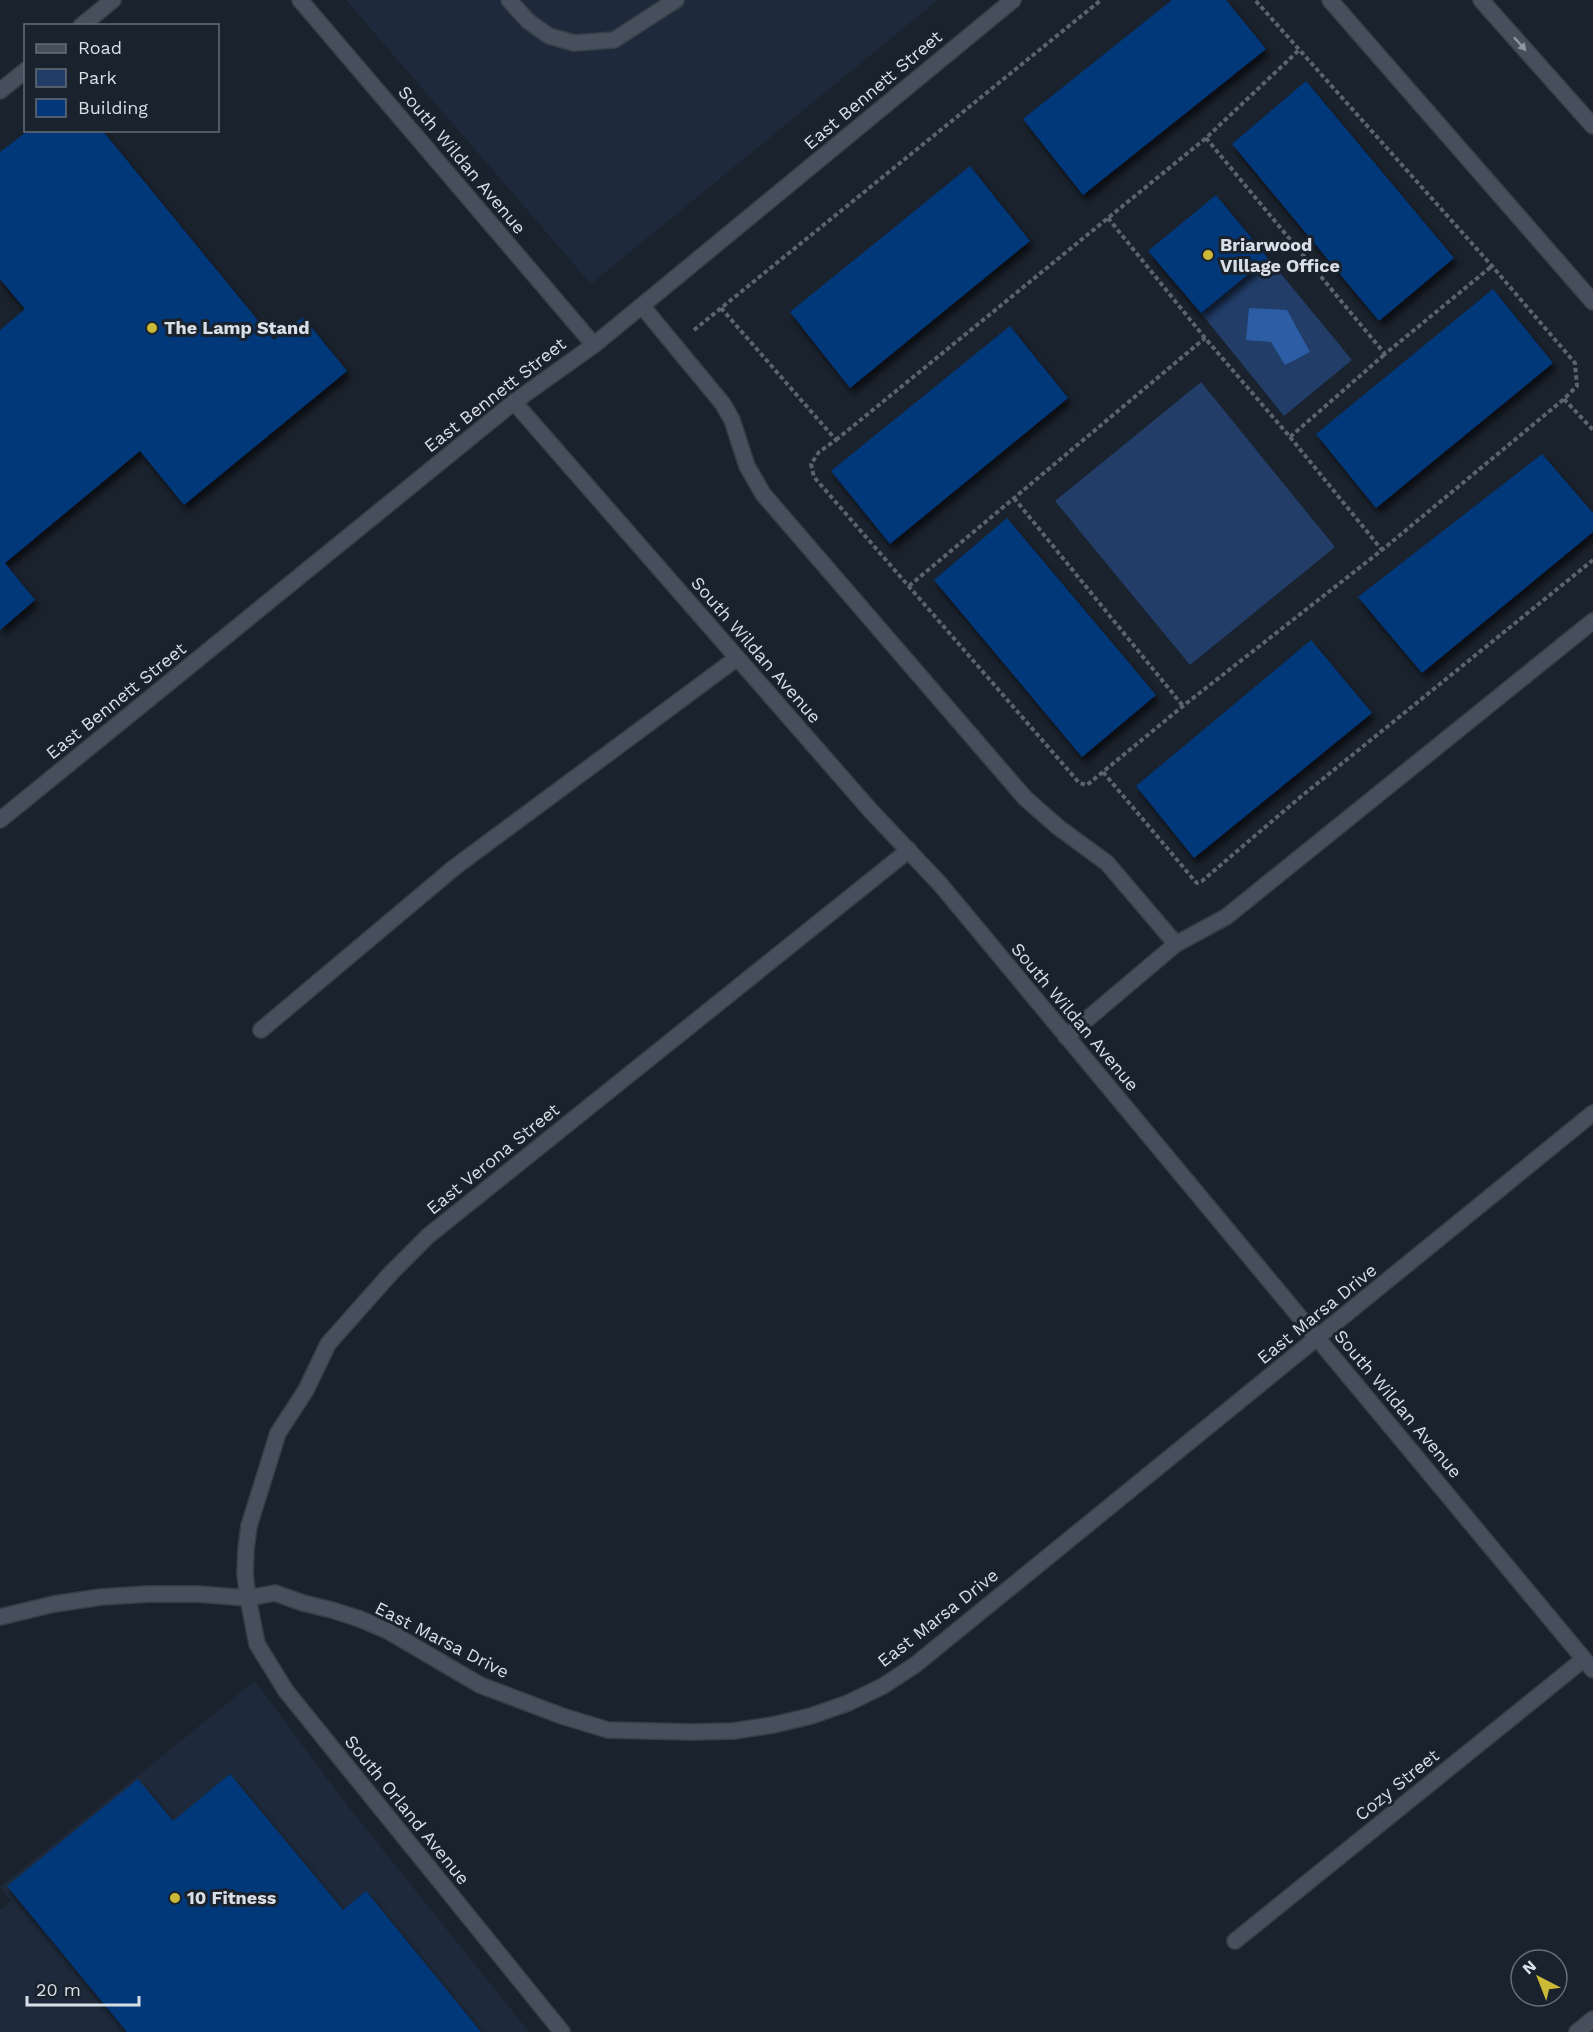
<svg xmlns="http://www.w3.org/2000/svg" width="1593" height="2032" viewBox="0 0 1593 2032" font-family="'Work Sans',sans-serif">
  <style>
    .built { fill: #1e2a3b }
    .green { fill: #213d68 }
    .water { fill: #2d5da4 }
    .building { fill: #04377a; filter: url(#shadow) }
    .lines { fill: none; stroke-linecap: round; stroke-linejoin: round }
    .lane-casing { stroke: #383e47; stroke-width: 18 }
    .street-casing { stroke: #383e47; stroke-width: 18 }
    .secondary-casing { stroke: #383e47; stroke-width: 18 }
    .path { stroke: #5b636d; stroke-width: 4; stroke-dasharray: 4.5 3; stroke-linecap: butt }
    .lane { stroke: #464f5c; stroke-width: 15 }
    .street { stroke: #464f5c; stroke-width: 15 }
    .secondary { stroke: #464f5c; stroke-width: 15 }
    .oneway { fill: #9097a2 }
    .poi-dot { fill: #cdb938; stroke: #1a222d; stroke-width: 2 }
    .labels { text-anchor: middle; stroke-width: 6; stroke-linejoin: round; paint-order: stroke }
    .street-label { font-size: 18px; fill: #d9dfe7; stroke: #1a222d }
    .poi-label { font-size: 18px; font-weight: bold; fill: #d9dfe7; stroke: #1a222d; text-anchor: start }
  </style>
  <defs>
    <filter id="shadow"><feDropShadow dx="3.5" dy="6" stdDeviation="3" flood-color="#0009"/></filter>
  </defs>
  <rect width="100%" height="100%" fill="#1a222d"/>
  <path class="built" d="M346,0H938L591,284Z
    M255,1681L343,1800L529,2032H0V1910L11,1901L0,1887Z"/>
  <path class="green" d="M1268,258L1352,360L1284,416L1201,313Z
    M1201,382L1335,547L1190,665L1055,501Z"/>
  <path class="water" d="M1249,308L1287,310L1310,352L1285,365L1271,342L1246,340Z"/>
  <path class="building" d="M1172,0H1226L1266,49L1083,195L1023,119Z
    M1306,81L1454,258L1379,321L1232,144Z
    M29,130H102L274,340L303,317L347,371L184,505L140,451L5,563L35,600L0,630V330L25,309L0,279V152Z
    M970,166L1030,241L850,388L790,312Z
    M1216,195L1268,258L1201,313L1148,251Z
    M1493,289L1553,363L1376,508L1316,434Z
    M1010,326L1068,398L890,544L831,471Z
    M1542,454L1593,513V532L1422,673L1358,597Z
    M1007,518L1156,695L1082,757L934,580Z
    M1311,640L1372,713L1194,858L1136,786Z
    M230,1774L343,1910L366,1891L481,2032H127L7,1886L138,1779L173,1821Z"/>
  <g class="lines">
    <g class="lane-casing">
      <path id="lane" d="M509,0L528,21L549,36L574,43L614,40L676,0
        M81,26L113,0
        M0,91L26,70
        M261,1030L455,867L737,658
        M1235,1941L1584,1659"/>
    </g>
    <g class="street-casing">
      <path id="street" d="M300,0L594,345
        M1330,0L1593,302
        M1481,0L1593,126
        M642,306L723,404L732,420L747,466L763,494L1025,798L1058,827L1107,863L1176,944L1066,1037
        M514,402L871,811L940,884L1593,1670
        M1176,944L1226,917L1593,621
        M0,1617L54,1604L101,1597L149,1594H198L248,1598L275,1593L303,1603L332,1610L360,1619L388,1631L480,1685L562,1716L608,1730L692,1732L733,1731L773,1725L811,1716L848,1703L883,1686L915,1665L1593,1113
        M562,2032L286,1691L257,1644L248,1598L245,1574L246,1549L249,1526L278,1433L306,1390L328,1344L391,1273L428,1236L909,850
        M1577,2032L1593,2019"/>
    </g>
    <g class="secondary-casing">
      <path id="secondary" d="M0,820L514,402L594,345L1013,0"/>
    </g>
    <path class="path" d="M1206,138L1385,354L1492,266
      M1108,218L1205,338L1290,437L1385,354
      M721,308L836,440L819,452L811,464L814,477L1075,778L1079,783L1087,785L1183,706L1382,550L1564,399L1577,386L1575,363L1492,266L1255,0
      M694,330L1101,0
      M1564,399L1593,430
      M1290,437L1382,550
      M836,440L1206,138L1299,50
      M1014,498L1183,706
      M909,586L1205,338
      M1103,772L1194,880L1197,883L1202,881L1298,799L1593,560"/>
    <use href="#lane" class="lane"/>
    <use href="#street" class="street"/>
    <use href="#secondary" class="secondary"/>
  </g>
  <defs><path id="oneway-solid" d="M-6-.8H1V-3.2L6.5 0L1 3.2V.8H-6Z" transform="scale(1.5)"/></defs>
  <use class="oneway" href="#oneway-solid" transform="translate(1520 44) rotate(48)"/>
  <g class="poi-dot">
    <circle cx="1208" cy="255" r="6"/>
    <circle cx="152" cy="328" r="6"/>
    <circle cx="175" cy="1898" r="6"/>
  </g>
  <g class="labels">
    <g class="street-label">
      <text transform="translate(873 90) rotate(-40)" y="6">East Bennett Street</text>
      <text transform="translate(462 160) rotate(50)" y="6">South Wildan Avenue</text>
      <text transform="translate(495 395) rotate(-38)" y="6">East Bennett Street</text>
      <text transform="translate(756 650) rotate(49)" y="6">South Wildan Avenue</text>
      <text transform="translate(116 701) rotate(-39)" y="6">East Bennett Street</text>
      <text transform="translate(1075 1017) rotate(50)" y="6">South Wildan Avenue</text>
      <text transform="translate(493 1159) rotate(-39)" y="6">East Verona Street</text>
      <text transform="translate(1317 1314) rotate(-39)" y="6">East Marsa Drive</text>
      <text transform="translate(1398 1404) rotate(50)" y="6">South Wildan Avenue</text>
      <text transform="translate(938 1618) rotate(-38)" y="6">East Marsa Drive</text>
      <text transform="translate(442 1640) rotate(27)" y="6">East Marsa Drive</text>
      <text transform="translate(1397 1785) rotate(-39)" y="6">Cozy Street</text>
      <text transform="translate(407 1810) rotate(51)" y="6">South Orland Avenue</text>
    </g>
    <g class="poi-label">
      <text x="1220" y="251">Briarwood<tspan x="1220" dy="21">VIllage Office</tspan></text>
      <text x="164" y="334">The Lamp Stand</text>
      <text x="187" y="1904">10 Fitness</text>
    </g>
  </g>
  <rect x="24" y="24" width="195" height="108" fill="#1a222d" stroke="#666e77" stroke-width="1.5"/>
  <rect x="36" y="44" width="30" height="9" fill="#464f5c" stroke="#666e77" stroke-width="1.5"/>
  <text x="78" y="54" font-size="18" fill="#d9dfe7">Road</text>
  <rect x="36" y="69" width="30" height="18" fill="#213d68" stroke="#666e77" stroke-width="1.5"/>
  <text x="78" y="84" font-size="18" fill="#d9dfe7">Park</text>
  <rect x="36" y="99" width="30" height="18" fill="#04377a" stroke="#666e77" stroke-width="1.5"/>
  <text x="78" y="114" font-size="18" fill="#d9dfe7">Building</text>
  <g transform="translate(1539 1978) rotate(318)"><circle r="28" fill="#1a222d" stroke="#666e77" stroke-width="1.5"/>
  <path d="M0-4.5L10 22L0 15L-10 22Z" fill="#cdb938"/>
  <text y="-9" font-size="16" font-weight="bold" text-anchor="middle" fill="#d9dfe7">N</text>
  </g>
  <path d="M27 1996v9h112v-9" fill="none" stroke="#d9dfe7" stroke-width="3"/>
  <text x="36" y="1996" font-size="18" fill="#d9dfe7" stroke="#1a222d" stroke-width="4.5" paint-order="stroke">20 m</text>
</svg>
